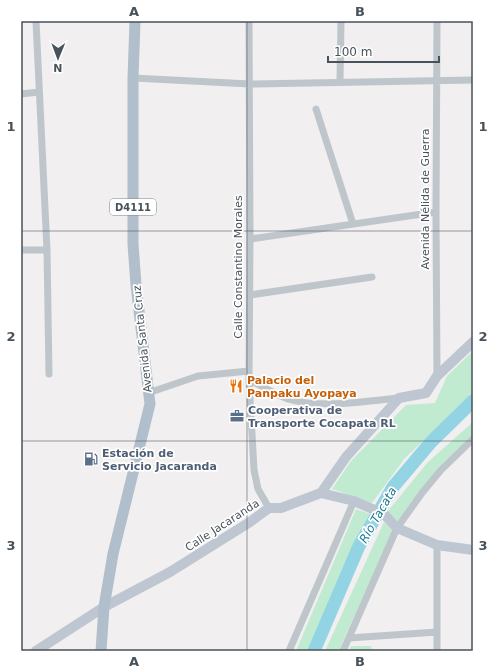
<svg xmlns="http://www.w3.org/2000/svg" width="494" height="672" viewBox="0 0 494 672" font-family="'DejaVu Sans',sans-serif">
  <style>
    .green { fill: #c1ebd1 }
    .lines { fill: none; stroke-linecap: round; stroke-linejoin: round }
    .river { stroke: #92d3e4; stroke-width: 13 }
    .street { stroke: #bec6cc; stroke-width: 7 }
    .secondary { stroke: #bec7d1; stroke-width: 10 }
    .primary { stroke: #b1becb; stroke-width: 11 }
    .grid { fill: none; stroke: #48525a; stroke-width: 1; stroke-opacity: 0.55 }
    .labels { text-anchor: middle; stroke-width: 3.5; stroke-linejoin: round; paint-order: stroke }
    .shield { fill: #fff; stroke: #7f868c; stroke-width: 1 }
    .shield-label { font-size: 10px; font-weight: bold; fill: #48525a }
    .street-label { font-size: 11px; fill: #48525a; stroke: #fff }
    .food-label { font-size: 11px; font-weight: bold; fill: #c56008; stroke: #fff; text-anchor: start }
    .service-label { font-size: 11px; font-weight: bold; fill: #4e5e75; stroke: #fff; text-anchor: start }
    .water-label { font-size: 12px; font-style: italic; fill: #197b96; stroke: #fff }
    .neatline { fill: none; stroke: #48525a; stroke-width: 1.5 }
    .grid-label { font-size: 13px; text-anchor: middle; font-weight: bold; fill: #48525a }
  </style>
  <rect width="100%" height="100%" fill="#f1efef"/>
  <path class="green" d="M473,351V394L405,458L372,503L332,489L351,461L406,405L435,403L447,376Z
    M473,422V435L441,465L398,521L388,511L428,462Z
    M356,509L373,515L338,581L309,651H296Z
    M384,522L393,531L342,643L339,651H325Z
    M351,646H371L372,651H349Z"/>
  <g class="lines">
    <path class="river" d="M314,651L359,546L393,487L431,442L473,401"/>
    <path class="street" d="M36,21L47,250L49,374
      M249,21L250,239L249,380L254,470L258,489L269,508
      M133,78L250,84L473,80
      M340,82L341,21
      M21,94L39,92
      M316,109L353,224
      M250,239L436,212
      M21,250H47
      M250,295L372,277
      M437,376L436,212L437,21
      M249,380C262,386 275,394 288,399C319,409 366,401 399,398
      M148,393L198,376L249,371
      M349,638L437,632
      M289,651L354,501
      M343,651L397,528L422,493L441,470L473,439
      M437,651V545"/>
    <path class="secondary" d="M321,493L354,501L384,514L397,528L437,545L473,550
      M36,651L104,607L170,572L250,522L269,508H281L321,493L346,457L399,398L426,393L437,376L473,342"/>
    <path class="primary" d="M101,651L104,607L113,554L150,404L136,285L133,244V78L135,21"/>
  </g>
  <path class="grid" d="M247,21V651M21,231H473M21,441H473"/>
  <defs>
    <g id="restaurant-bare" transform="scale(1.08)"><path d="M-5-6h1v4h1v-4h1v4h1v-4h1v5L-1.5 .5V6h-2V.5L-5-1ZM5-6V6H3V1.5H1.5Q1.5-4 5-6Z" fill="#e8710a" stroke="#fff" stroke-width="2.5" paint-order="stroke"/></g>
    <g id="office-bare" transform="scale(1.08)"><path d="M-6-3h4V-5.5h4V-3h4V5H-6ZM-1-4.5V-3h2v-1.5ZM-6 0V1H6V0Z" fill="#5c6f8a" stroke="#fff" stroke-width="2.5" paint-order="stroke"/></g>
    <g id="fuel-bare" transform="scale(1.08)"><path d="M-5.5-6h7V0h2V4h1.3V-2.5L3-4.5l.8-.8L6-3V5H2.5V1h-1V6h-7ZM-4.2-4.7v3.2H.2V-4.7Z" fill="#5c6f8a" stroke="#fff" stroke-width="2.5" paint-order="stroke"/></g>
  </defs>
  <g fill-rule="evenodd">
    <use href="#restaurant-bare" x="236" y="386"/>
    <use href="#office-bare" x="237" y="416"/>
    <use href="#fuel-bare" x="91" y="459"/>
  </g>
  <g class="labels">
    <rect class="shield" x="110" y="199" width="46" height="16" rx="3"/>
    <g class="shield-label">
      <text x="133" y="211">D4111</text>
    </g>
    <g class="street-label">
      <text transform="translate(425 199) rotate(-90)" y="4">Avenida Nélida de Guerra</text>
      <text transform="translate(238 267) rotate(-90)" y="4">Calle Constantino Morales</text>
      <text transform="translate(142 339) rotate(-96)" y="4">Avenida Santa Cruz</text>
      <text transform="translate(222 525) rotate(-33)" y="4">Calle Jacaranda</text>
    </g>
    <g class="food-label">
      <text x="247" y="384">Palacio del<tspan x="247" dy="13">Panpaku Ayopaya</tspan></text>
    </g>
    <g class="service-label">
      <text x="248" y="414">Cooperativa de<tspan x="248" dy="13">Transporte Cocapata RL</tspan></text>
      <text x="102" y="457">Estación de<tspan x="102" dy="13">Servicio Jacaranda</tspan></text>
    </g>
    <g class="water-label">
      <text transform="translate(378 515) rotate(-60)" y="4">Río Tacata</text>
    </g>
  </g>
  <rect width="494" height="672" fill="none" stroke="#ffffff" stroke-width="44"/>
  <g transform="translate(58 58) rotate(181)" stroke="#ffffff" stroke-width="3" paint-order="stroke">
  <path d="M0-3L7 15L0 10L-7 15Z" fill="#48525a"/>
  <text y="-6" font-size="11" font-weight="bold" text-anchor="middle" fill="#48525a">N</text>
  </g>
  <path d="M328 56v6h111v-6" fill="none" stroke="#48525a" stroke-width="2"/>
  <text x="334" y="56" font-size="12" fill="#48525a" stroke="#ffffff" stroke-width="3" paint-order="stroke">100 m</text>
  <rect x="22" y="22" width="450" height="628" class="neatline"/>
  <g class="grid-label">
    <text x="134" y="16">A</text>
    <text x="360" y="16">B</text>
    <text x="11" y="131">1</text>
    <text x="483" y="131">1</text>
    <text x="11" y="341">2</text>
    <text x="483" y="341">2</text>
    <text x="11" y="550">3</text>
    <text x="483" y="550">3</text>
    <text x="134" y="666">A</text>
    <text x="360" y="666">B</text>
  </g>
</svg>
